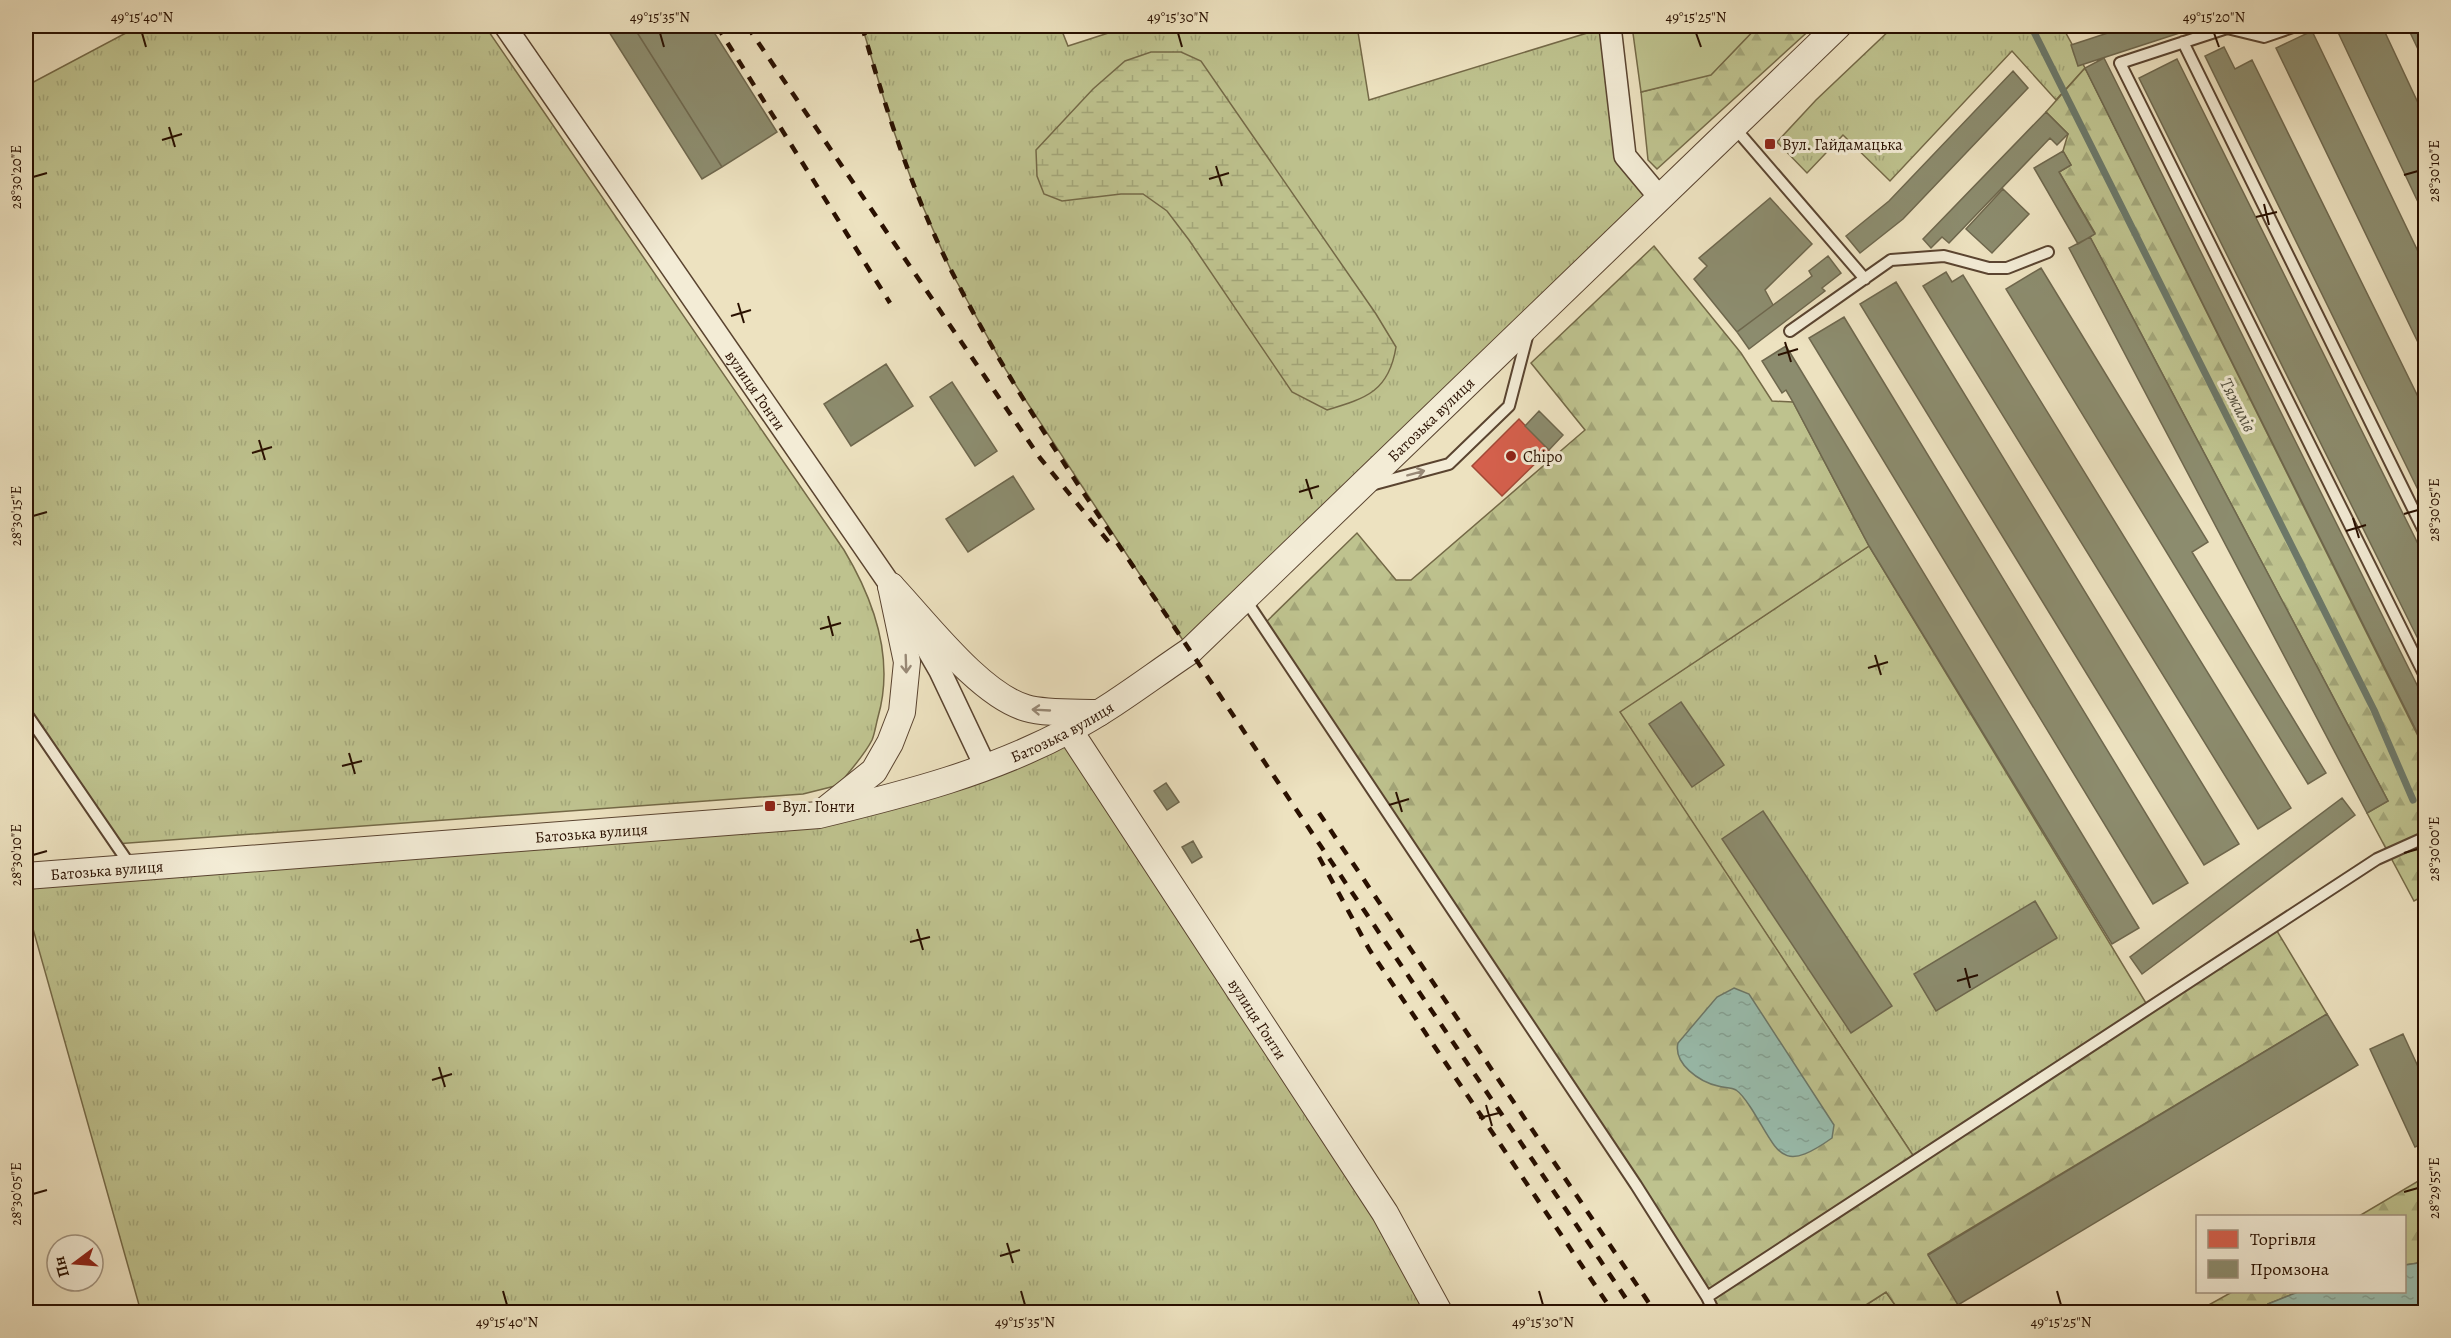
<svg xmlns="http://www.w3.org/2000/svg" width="2451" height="1338" viewBox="0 0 2451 1338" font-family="Alegreya,serif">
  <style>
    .grass { fill: url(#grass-tufts); stroke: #746947; stroke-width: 1.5 }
    .forest { fill: url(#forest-firs); stroke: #746947; stroke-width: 1.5 }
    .wetland { fill: url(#wetland-marsh); stroke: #746947; stroke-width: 1.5 }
    .green { fill: #bec28e; stroke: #746947; stroke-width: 1.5 }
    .water { fill: url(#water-ripples); stroke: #6c7869; stroke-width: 1.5 }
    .shops { fill: #d6604d; stroke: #a24836; stroke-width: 1.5 }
    .industry { fill: #8c8c6e; stroke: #6e674d; stroke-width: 1.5 }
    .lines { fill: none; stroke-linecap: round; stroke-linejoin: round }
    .stream { stroke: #6c7869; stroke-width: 7 }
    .service-casing { stroke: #5a4430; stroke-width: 14 }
    .minor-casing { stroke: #5a4430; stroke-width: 24 }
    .tertiary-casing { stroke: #5a4430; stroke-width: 28 }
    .service { stroke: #f3ecd6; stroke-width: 10 }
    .minor { stroke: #f3ecd6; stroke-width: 21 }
    .tertiary { stroke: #f3ecd6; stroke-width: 26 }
    .rail { stroke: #291000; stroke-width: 4.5; stroke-dasharray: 10 10; stroke-linecap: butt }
    .oneway { stroke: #988976 }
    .ticks { fill: none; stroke: #291000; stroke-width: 2 }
    .poi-dot { fill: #8f2418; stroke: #f3ecd6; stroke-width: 2 }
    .labels { text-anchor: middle; stroke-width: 6; stroke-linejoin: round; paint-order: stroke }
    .poi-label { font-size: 16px; fill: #291000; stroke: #f3ecd6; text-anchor: start }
    .street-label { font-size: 16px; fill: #291000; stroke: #f3ecd6 }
    .water-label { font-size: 18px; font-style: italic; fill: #504d3d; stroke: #f3ecd6 }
    .neatline { fill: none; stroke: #291000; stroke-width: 2 }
    .ticks-label { font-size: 15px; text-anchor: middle; fill: #291000 }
  </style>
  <defs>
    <pattern id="grass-tufts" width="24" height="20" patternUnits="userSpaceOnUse" patternTransform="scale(1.5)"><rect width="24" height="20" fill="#bec28e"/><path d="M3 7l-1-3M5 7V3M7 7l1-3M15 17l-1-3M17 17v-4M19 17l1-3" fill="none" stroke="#a3a679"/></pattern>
    <pattern id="forest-firs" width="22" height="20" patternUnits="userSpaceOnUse" patternTransform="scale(1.5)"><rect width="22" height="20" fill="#bec28e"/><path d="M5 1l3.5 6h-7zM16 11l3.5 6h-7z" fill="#a3a679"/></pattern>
    <pattern id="wetland-marsh" width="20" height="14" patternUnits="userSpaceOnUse" patternTransform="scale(1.5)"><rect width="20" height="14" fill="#bec28e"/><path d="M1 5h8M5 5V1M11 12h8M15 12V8" fill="none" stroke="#a3a679"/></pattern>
    <pattern id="water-ripples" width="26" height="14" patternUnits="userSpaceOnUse" patternTransform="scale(1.5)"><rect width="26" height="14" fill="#99beaf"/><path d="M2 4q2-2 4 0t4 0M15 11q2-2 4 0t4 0" fill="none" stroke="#84a295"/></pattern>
  </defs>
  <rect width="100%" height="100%" fill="#ede2c0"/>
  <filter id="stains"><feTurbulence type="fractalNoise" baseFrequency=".00333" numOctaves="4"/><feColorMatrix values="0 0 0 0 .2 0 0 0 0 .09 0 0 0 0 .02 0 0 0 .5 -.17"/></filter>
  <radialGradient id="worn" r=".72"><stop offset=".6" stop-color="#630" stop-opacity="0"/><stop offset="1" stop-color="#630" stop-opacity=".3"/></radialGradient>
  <path class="grass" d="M139,26H485L844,550C874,600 895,658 878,717C876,724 875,733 872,740C864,756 850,770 839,785L803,794L115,844L26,716V86Z
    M862,26H1060L1068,46L1130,26H1357L1369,100L1610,26L1625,156L1660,198L1190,651L1006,370L953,275L913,184L893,129Z
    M1894,26H2062L2085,68L2056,100L2012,51L1890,181L1843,135L1807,173L1777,142L1816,100Z
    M1869,546L2149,1008L1916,1160L1619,712Z
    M1069,730L1439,1312H141L26,904V876L819,815Z
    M1886,1292L1900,1312H1855Z"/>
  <path class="forest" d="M1758,26H1814L1657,169L1648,160L1641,92L1711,74Z
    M2085,68L2425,750V895L2414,901L2367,813L2388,801L2090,237L2095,233L2059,172L2071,165L2063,151L2068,134L2046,112Z
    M1654,246L1741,353L1772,401L1793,402L1869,546L1620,712L1916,1160L2274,926L2327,1014L1928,1254L1963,1312H1900L1886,1292L1855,1312H1714L1263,625L1357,533L1396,580H1411L1585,430L1531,363Z
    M2425,1177V1262L2405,1265L2404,1216H2359Z
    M2232,1292H2298L2268,1304L2259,1312H2196Z"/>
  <path class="wetland" d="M1151,52H1181L1201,61L1376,314L1396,347C1389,391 1367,398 1327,410L1292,392L1189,240L1167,211L1143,194H1121L1062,201L1044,194L1037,176L1036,150L1093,89L1125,61Z"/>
  <path class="green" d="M1632,26H1758L1711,75L1641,92Z"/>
  <path class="water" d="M1734,988L1749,994L1834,1125L1832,1138C1780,1175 1779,1152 1751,1108C1747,1102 1742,1094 1736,1090C1731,1087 1724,1088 1718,1086C1700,1082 1673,1064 1678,1043L1717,997Z
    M2425,1262V1312H2259L2268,1304L2298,1292H2404L2405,1265Z"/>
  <path class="shops" d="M1519,419L1549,450L1502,496L1472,466Z"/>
  <path class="industry" d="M619,26H633L722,167L702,179L609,32Z
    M633,26H710L777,132L722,167Z
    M2129,26H2201L2078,66L2071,45Z
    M2341,26H2382L2426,120V219L2336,28Z
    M2407,26H2426V66Z
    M2312,31L2426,268V359L2276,48Z
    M2224,47L2235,69L2252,60L2426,413V506L2205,56Z
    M2104,58L2426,703V750L2085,68Z
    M2177,59L2426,560V655L2139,78Z
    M2013,71L2028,88L1903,219L1860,253L1846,236L1889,201Z
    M2046,112L2068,134L2057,145L2050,138L1949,243L1942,237L1931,248L1923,239Z
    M2063,151L2071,165L2059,172L2095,234L2078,244L2034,168Z
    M2003,189L2029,214L1992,253L1966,229Z
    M1770,198L1812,244L1765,290L1773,305L1737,332L1694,279L1707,266L1699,258Z
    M2090,237L2388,801L2367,813L2069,248Z
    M1828,256L1841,273L1822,288L1825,291L1749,349L1737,332L1812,276L1809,271Z
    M2041,268L2208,542L2192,552L2326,773L2308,784L2006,289Z
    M1946,272L1952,282L1963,275L2291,808L2258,829L1923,286Z
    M1896,282L2239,844L2204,865L1860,304Z
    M1844,317L2188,883L2153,904L1809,338Z
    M1786,346L2139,928L2112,944L1869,546L1793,402L1786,390L1782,393L1762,361Z
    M886,364L913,406L851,446L824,404Z
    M952,382L997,451L975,466L930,397Z
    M1539,411L1563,435L1549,450L1525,426Z
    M1013,476L1034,509L968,552L946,519Z
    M1681,702L1724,765L1692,787L1649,724Z
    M1166,783L1179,802L1167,810L1154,791Z
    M2342,798L2355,815L2142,974L2130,957Z
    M1763,811L1892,1006L1851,1033L1722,839Z
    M1193,841L1202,857L1192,863L1182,847Z
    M2035,901L2057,938L1936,1011L1914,974Z
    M2327,1014L2358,1065L1958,1305L1928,1255Z
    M2403,1034L2426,1084V1142L2415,1147L2370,1049Z"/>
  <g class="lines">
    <path class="stream" d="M2031,26L2374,710L2413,800"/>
    <g class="service-casing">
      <path id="service" d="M2296,26L2264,37L2227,28L2120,63L2426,678
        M2183,42L2426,535
        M1734,127L1865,279
        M1790,331L1891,260L1944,256L1989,268H2007L2048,252
        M1371,485L1449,464L1509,406L1528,333
        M1245,599L1636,1185L1707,1297L2377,859L2426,837
        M26,713L132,868
        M1707,1297L1714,1312"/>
    </g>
    <g class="minor-casing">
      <g id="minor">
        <path id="s1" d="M505,26L891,586L940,671L986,768"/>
        <path d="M1610,26L1625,156L1660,198"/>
      </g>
    </g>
    <g class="tertiary-casing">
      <g id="tertiary">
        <path d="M891,586C925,622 980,695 1026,708C1046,714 1078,712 1099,713"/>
        <path id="s2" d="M1069,730L1385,1213L1439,1312"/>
        <path d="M824,811L874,771L890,743L902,712L907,662L891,586"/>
        <path id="s3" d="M26,876L819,815C906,794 992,772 1071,729C1113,707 1151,677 1190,651L1838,26"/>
      </g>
    </g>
    <use href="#service" class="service"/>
    <use href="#minor" class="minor"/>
    <use href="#tertiary" class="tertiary"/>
    <path class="rail" d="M717,26L890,303
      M747,26L1040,458L1112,546
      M862,26C886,110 913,195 953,274C1020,407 1109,529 1191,652C1338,873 1487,1092 1635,1312
      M1319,813L1655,1312
      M1319,857L1369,949L1613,1312"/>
  </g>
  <defs><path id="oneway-shaft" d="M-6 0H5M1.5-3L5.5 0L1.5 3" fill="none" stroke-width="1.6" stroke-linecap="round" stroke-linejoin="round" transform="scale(1.5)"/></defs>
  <g class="oneway">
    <use href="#oneway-shaft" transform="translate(1416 473) rotate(-15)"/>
    <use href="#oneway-shaft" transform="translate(906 664) rotate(88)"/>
    <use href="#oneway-shaft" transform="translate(1041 710) rotate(-177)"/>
  </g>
  <path class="ticks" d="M142,33L146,47M660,33L664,47M1178,33L1182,47M1696,33L1701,47M2214,33L2219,47M169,127L175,147M162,140L182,134M1216,166L1222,186M2404,175L2418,171M33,177L47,173M1209,179L1229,173M2264,204L2269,225M2256,217L2277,212M738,303L744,323M731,316L751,310M1785,342L1791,362M1778,355L1798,349M259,440L265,460M252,453L272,447M1306,479L1312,499M1299,492L1319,486M2404,514L2418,510M33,516L47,512M2353,518L2359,538M2346,531L2366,525M828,616L833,636M820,629L841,623M1875,655L1881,675M1868,668L1888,662M349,753L355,774M342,766L362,761M1396,792L1402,812M1389,805L1409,799M2404,853L2418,849M33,855L47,851M917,929L923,950M910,942L930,937M1965,968L1970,988M1957,981L1978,975M439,1067L445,1087M432,1080L452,1074M1486,1105L1492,1126M1479,1118L1499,1113M2404,1192L2418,1188M33,1194L47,1190M1007,1243L1013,1263M1000,1256L1020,1250M503,1291L507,1305M1021,1291L1025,1305M1539,1291L1543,1305M2057,1291L2061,1305"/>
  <g class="poi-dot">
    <rect x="1764" y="138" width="12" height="12" rx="3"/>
    <circle cx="1511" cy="456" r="6"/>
    <rect x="764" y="800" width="12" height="12" rx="3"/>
  </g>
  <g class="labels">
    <g class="poi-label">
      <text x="1782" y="150">Вул. Гайдамацька</text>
      <text x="1523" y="462">Chipo</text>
      <text x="782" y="812">Вул. Гонти</text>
    </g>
    <g class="street-label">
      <text dy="6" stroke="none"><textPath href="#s1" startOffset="442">вулиця Гонти</textPath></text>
      <text dy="6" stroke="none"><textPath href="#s3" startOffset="1539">Батозька вулиця</textPath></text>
      <text dy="6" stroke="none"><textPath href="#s3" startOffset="1053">Батозька вулиця</textPath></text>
      <text dy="6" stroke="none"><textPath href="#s3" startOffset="567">Батозька вулиця</textPath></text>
      <text dy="6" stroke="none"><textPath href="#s3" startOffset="81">Батозька вулиця</textPath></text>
      <text dy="6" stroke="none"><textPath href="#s2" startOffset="345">вулиця Гонти</textPath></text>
    </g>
    <g class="water-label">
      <text transform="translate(2238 405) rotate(63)" y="6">Тяжилів</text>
    </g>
  </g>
  <rect width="2451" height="1338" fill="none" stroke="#ede2c0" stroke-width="66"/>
  <rect x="2196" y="1215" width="210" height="78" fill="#f3ecd6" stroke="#a29480" stroke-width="1.5"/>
  <rect x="2208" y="1230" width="30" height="18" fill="#d6604d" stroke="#a29480" stroke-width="1.5"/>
  <text x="2250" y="1245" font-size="18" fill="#291000">Торгівля</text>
  <rect x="2208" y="1260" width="30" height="18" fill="#8c8c6e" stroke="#a29480" stroke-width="1.5"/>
  <text x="2250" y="1275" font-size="18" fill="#291000">Промзона</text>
  <g transform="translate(75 1263) rotate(254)"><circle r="28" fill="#f3ecd6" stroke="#a29480" stroke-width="1.5"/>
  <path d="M0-4.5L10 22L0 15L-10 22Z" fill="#8f2418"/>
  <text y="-9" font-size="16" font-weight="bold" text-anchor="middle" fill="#291000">Пн</text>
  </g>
  <rect x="33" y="33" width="2385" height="1272" class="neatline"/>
  <g class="ticks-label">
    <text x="142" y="22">49°15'40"N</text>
    <text x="660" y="22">49°15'35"N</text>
    <text x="1178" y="22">49°15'30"N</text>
    <text x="1696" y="22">49°15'25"N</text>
    <text x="2214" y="22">49°15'20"N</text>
    <text transform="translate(2434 171) rotate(-90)" y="5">28°30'10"E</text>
    <text transform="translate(16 177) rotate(-90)" y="5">28°30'20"E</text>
    <text transform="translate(2434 510) rotate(-90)" y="5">28°30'05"E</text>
    <text transform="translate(16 516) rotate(-90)" y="5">28°30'15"E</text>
    <text transform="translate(2434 849) rotate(-90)" y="5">28°30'00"E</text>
    <text transform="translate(16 855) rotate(-90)" y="5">28°30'10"E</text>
    <text transform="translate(2434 1188) rotate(-90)" y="5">28°29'55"E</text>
    <text transform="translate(16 1194) rotate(-90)" y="5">28°30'05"E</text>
    <text x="507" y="1327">49°15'40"N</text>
    <text x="1025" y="1327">49°15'35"N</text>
    <text x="1543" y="1327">49°15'30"N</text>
    <text x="2061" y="1327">49°15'25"N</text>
  </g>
  <rect width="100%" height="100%" filter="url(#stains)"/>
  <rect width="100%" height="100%" fill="url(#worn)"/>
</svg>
